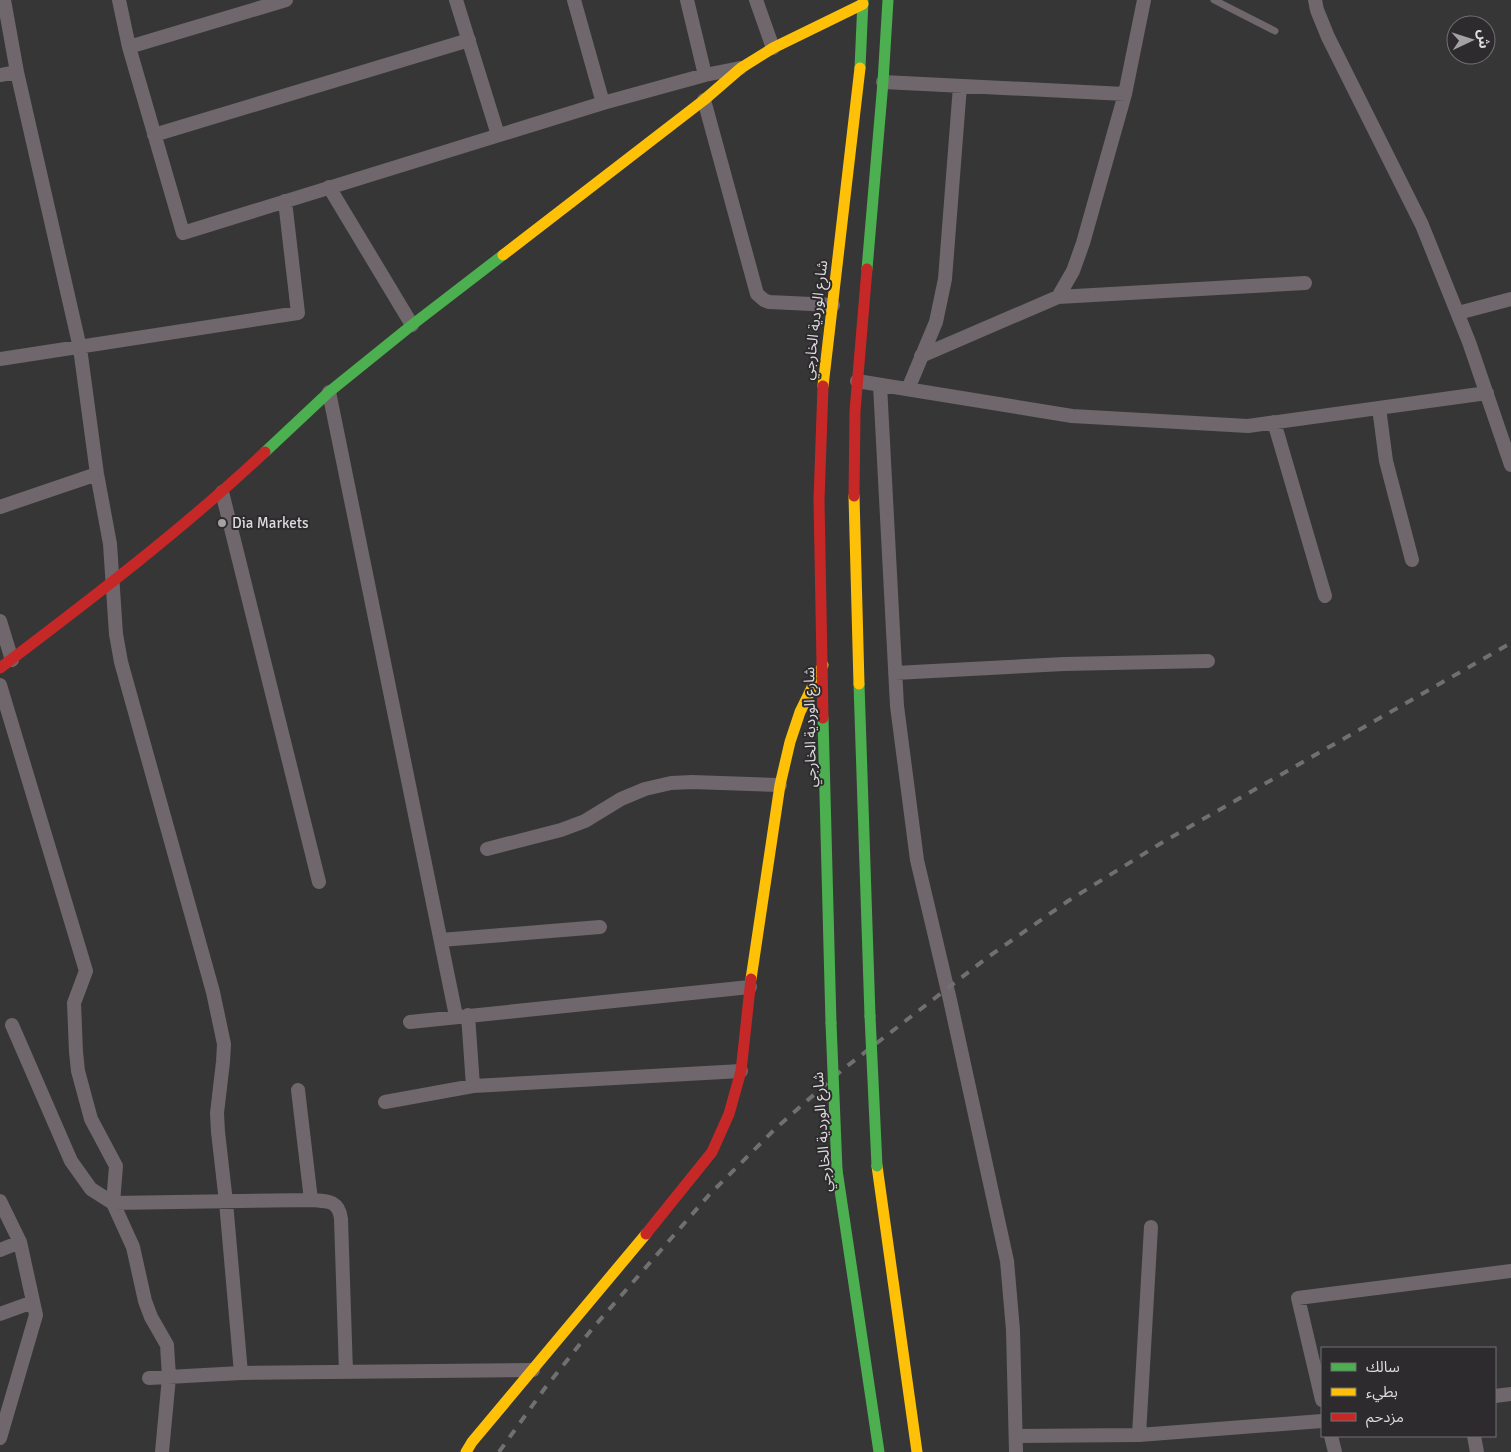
<svg xmlns="http://www.w3.org/2000/svg" width="1511" height="1452" viewBox="0 0 1511 1452" font-family="Signika,'Noto Sans Arabic',sans-serif">
  <style>
    .lines { fill: none; stroke-linecap: round; stroke-linejoin: round }
    .lane { stroke: #6f676b; stroke-width: 7 }
    .street { stroke: #6f676b; stroke-width: 14 }
    .fast { stroke: #4caf50; stroke-width: 11 }
    .slow { stroke: #ffc107; stroke-width: 11 }
    .jam { stroke: #c62828; stroke-width: 11 }
    .rail { stroke: #726f71; stroke-width: 4; stroke-dasharray: 9 9; stroke-linecap: butt }
    .fast-bridge { stroke: #4caf50; stroke-width: 11 }
    .poi-dot { fill: #a3a1a3; stroke: #2d2b2d; stroke-width: 2 }
    .labels { text-anchor: middle; stroke-width: 4; stroke-linejoin: round; paint-order: stroke }
    .street-label { font-size: 15px; fill: #dddbdd; stroke: #2d2b2d }
    .poi-label { font-size: 15px; fill: #dddbdd; stroke: #2d2b2d; text-anchor: start }
  </style>
  <rect width="100%" height="100%" fill="#363636"/>
  <g class="lines">
    <path class="lane" d="M1214,0L1275,31"/>
    <path class="street" d="M4,0L17,72L80,348L97,474L110,544L116,634L121,662L213,992L224,1044L223,1062L217,1113L218,1132L226,1202L241,1373
      M119,0L129,47L183,233L603,103L705,75L740,68
      M456,0L498,135
      M574,0L603,103
      M687,0L705,75
      M756,0L773,48
      M1315,0L1317,10L1328,37L1422,225L1469,342L1511,465
      M129,47L286,0
      M0,75L17,72
      M883,82L1125,94
      M704,100L757,294L764,300L769,302L833,305
      M154,135L469,40
      M329,187L412,325
      M1058,297L1305,283
      M1458,313L1511,299
      M921,356L1058,297L1073,271L1083,243L1125,94L1144,0
      M0,359L298,313L285,201
      M857,381L1072,416L1248,426L1487,393
      M880,385L897,706L917,860L950,1000L1007,1261L1013,1330L1016,1452
      M908,389L936,322L945,279L960,86
      M329,392L456,1016
      M1379,408L1386,461L1412,560
      M1274,422L1325,596
      M222,492L319,882
      M0,507L97,474
      M0,621L12,660
      M895,673L1064,664L1208,661
      M0,685L86,971L74,1003L76,1052L78,1071L91,1119L116,1166L113,1203L133,1247L145,1301L151,1317L167,1345L169,1377L162,1452
      M487,849L561,830L585,821L621,799L645,789L671,783L692,782L780,785
      M441,940L600,927
      M468,1015L473,1086
      M410,1022L750,987
      M12,1025L71,1161L91,1189L113,1203L311,1200C327,1201 339,1200 341,1219L346,1372
      M298,1090L311,1200
      M385,1102L473,1086L741,1071
      M0,1201L20,1242L36,1315L0,1438
      M0,1250L20,1242
      M0,1314L33,1302
      M149,1378L241,1373L533,1370
      M1495,1396L1511,1394
      M1322,1400L1298,1298L1511,1271
      M1139,1435L1151,1227
      M1016,1436L1139,1435L1322,1421
      M1331,1436L1335,1452
      M1474,1436L1477,1452"/>
    <path class="fast" d="M860,68L863,0
      M867,269L883,82L888,0
      M265,452L329,392L412,325L503,255
      M859,684L870,1016
      M823,718L831,1023
      M837,1170L879,1452"/>
    <path class="slow" d="M503,255L704,100L741,68L773,48L863,4
      M823,386L860,68
      M854,496L859,684
      M751,979L780,785L790,742L800,712L823,665
      M877,1166L917,1452
      M466,1452L472,1442L646,1234"/>
    <path class="jam" d="M823,386L819,500L823,718
      M854,496L855,411L867,269
      M0,668C91,599 182,530 265,452
      M646,1234L712,1152L729,1114L741,1071L751,979"/>
    <path class="rail" d="M499,1452L545,1388L592,1329L709,1195L776,1128L842,1070L988,957L1068,901L1163,842L1511,643"/>
    <path class="fast-bridge" d="M870,1016L877,1166
      M831,1023L837,1170"/>
  </g>
  <circle class="poi-dot" cx="222" cy="523" r="5"/>
  <g class="labels">
    <g class="street-label">
      <text transform="translate(815 320) rotate(-83)" y="5">شارع الوردية الخارجي</text>
      <text transform="translate(810 727) rotate(-91)" y="5">شارع الوردية الخارجي</text>
      <text transform="translate(822 1132) rotate(-94)" y="5">شارع الوردية الخارجي</text>
    </g>
    <g class="poi-label">
      <text x="232" y="528">Dia Markets</text>
    </g>
  </g>
  <rect x="1321" y="1347" width="175" height="90" fill="#2d2b2d" stroke="#737173"/>
  <rect x="1331" y="1363" width="25" height="8" fill="#4caf50" stroke="#737173"/>
  <text x="1366" y="1372" font-size="15" fill="#dddbdd">سالك</text>
  <rect x="1331" y="1388" width="25" height="8" fill="#ffc107" stroke="#737173"/>
  <text x="1366" y="1397" font-size="15" fill="#dddbdd">بطيء</text>
  <rect x="1331" y="1413" width="25" height="8" fill="#c62828" stroke="#737173"/>
  <text x="1366" y="1422" font-size="15" fill="#dddbdd">مزدحم</text>
  <g transform="translate(1471 40) rotate(86)"><circle r="24" fill="#2d2b2d" stroke="#737173"/>
  <path d="M0-4L9 19L0 12L-9 19Z" fill="#a3a1a3"/>
  <text y="-8" font-size="14" font-weight="bold" text-anchor="middle" fill="#dddbdd">ش</text>
  </g>
</svg>
